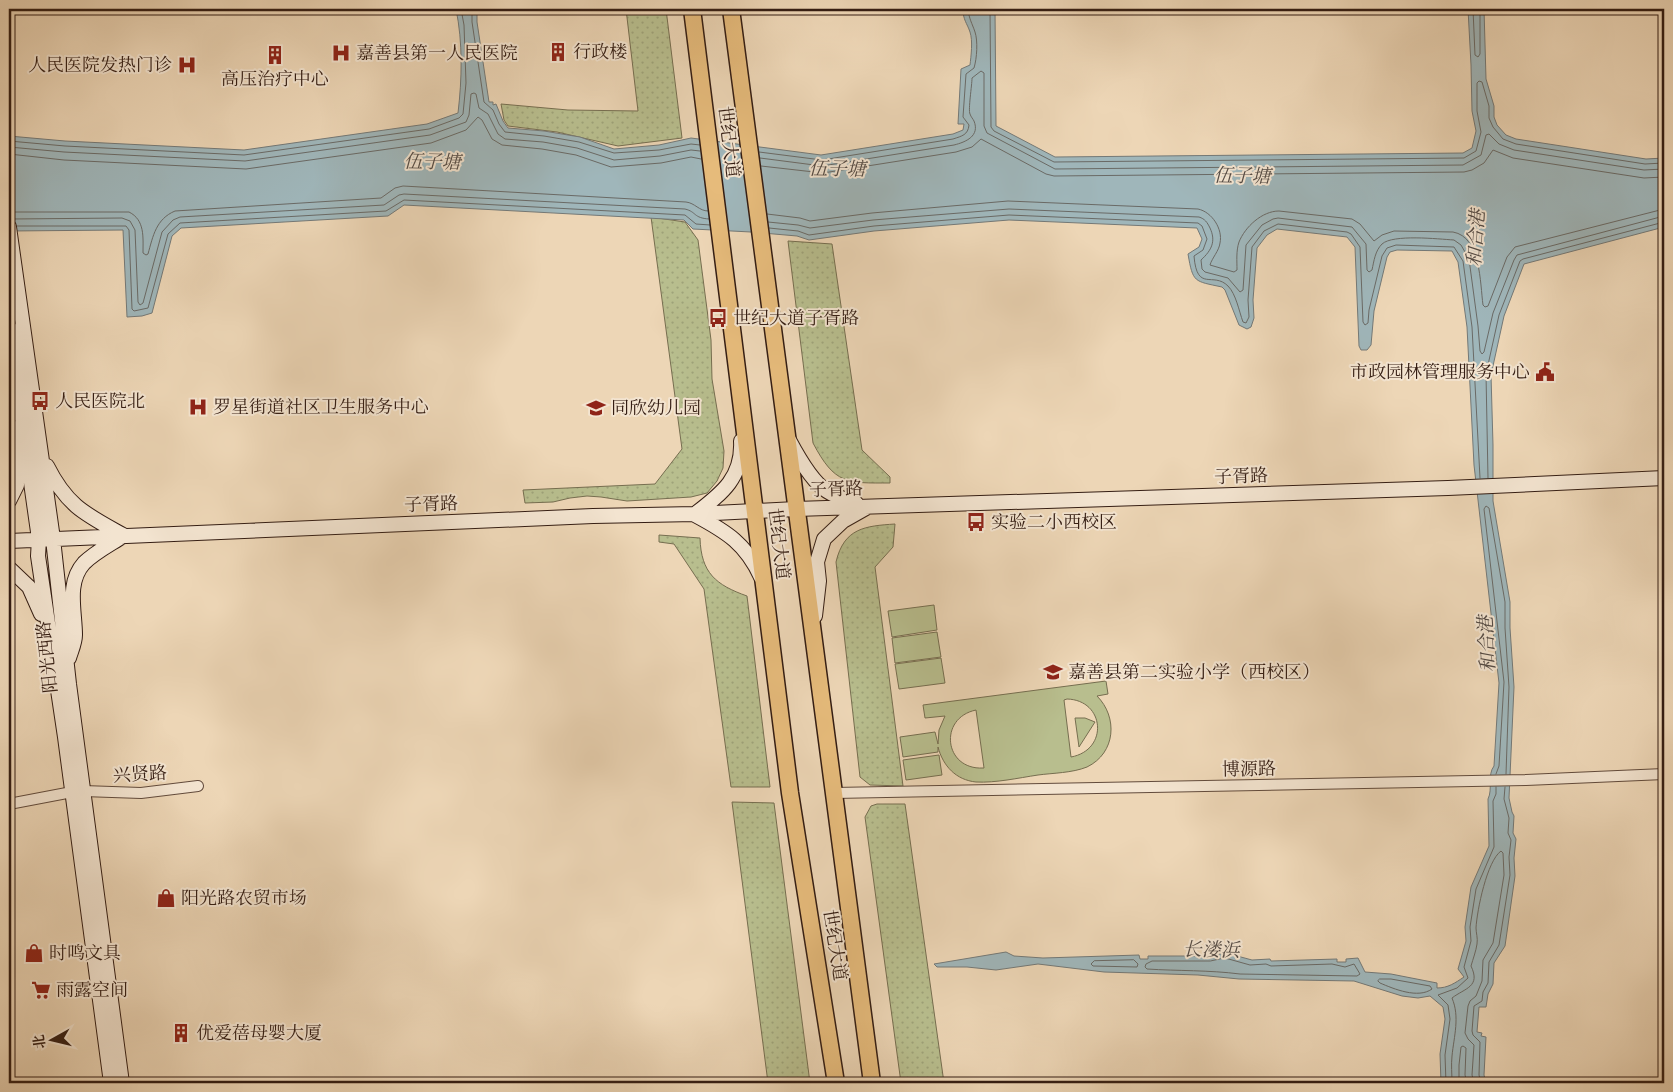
<svg xmlns="http://www.w3.org/2000/svg" width="1673" height="1092" viewBox="0 0 1673 1092" font-family="Cardo,'Noto Serif SC',serif">
  <style>
    .park { fill: url(#park-dots); stroke: #766e50 }
    .pitch { fill: #b8be8e; stroke: #766e50; fill-rule: evenodd }
    .water { fill: #9fb6ba; stroke: #747977 }
    .lines { fill: none; stroke-linecap: round; stroke-linejoin: round }
    .shore { stroke: #6a6a66; stroke-width: 1 }
    .street-casing { stroke: #624b3c; stroke-width: 12 }
    .secondary-casing { stroke: #341d13; stroke-width: 16 }
    .primary-casing { stroke: #341d13; stroke-width: 19 }
    .street { stroke: #f3e4d0; stroke-width: 10 }
    .secondary { stroke: #f3e4d0; stroke-width: 14 }
    .primary { stroke: #e6bb7b; stroke-width: 16 }
    .labels { text-anchor: middle; stroke-width: 4; stroke-linejoin: round; paint-order: stroke }
    .poi-label { font-size: 18px; fill: #341d13; stroke: #f3e4d0; text-anchor: start }
    .street-label { font-size: 18px; fill: #341d13; stroke: #f3e4d0 }
    .water-label { font-size: 19px; font-style: italic; fill: #544b45; stroke: #f3e4d0 }
  </style>
  <defs>
    <pattern id="park-dots" width="8" height="8" patternUnits="userSpaceOnUse" patternTransform="scale(1.25)"><rect width="8" height="8" fill="#b8be8e"/><path d="M2 2h.1M6 6h.1" fill="none" stroke="#9fa37a" stroke-width="1.8" stroke-linecap="round"/></pattern>
  </defs>
  <rect width="100%" height="100%" fill="#edd6b6"/>
  <filter id="stains"><feTurbulence type="fractalNoise" baseFrequency=".004" numOctaves="4"/><feColorMatrix values="0 0 0 0 .2 0 0 0 0 .09 0 0 0 0 .02 0 0 0 .5 -.17"/></filter>
  <radialGradient id="worn" r=".72"><stop offset=".6" stop-color="#630" stop-opacity="0"/><stop offset="1" stop-color="#630" stop-opacity=".3"/></radialGradient>
  <path class="park" d="M626,9H666L682,138L618,146L557,132L508,126L504,120L501,104L568,110L638,111Z
    M651,217L685,222L698,240L711,340L712,379L724,451L723,468L717,481L707,493L691,497L627,501L601,497L587,496L570,498L553,502L525,503L523,490L655,484L682,449Z
    M788,241L832,244L862,450L890,477V483C847,483 835,485 813,443Z
    M895,524L893,547L875,567L903,786L870,785L860,777L836,562C844,528 865,526 895,524Z
    M659,535L700,538C701,573 716,585 747,596L770,787H731L704,589L674,544L659,542Z
    M732,802L774,803L810,1083H768Z
    M877,804H905L944,1083H901L865,817L871,806Z"/>
  <path class="pitch" d="M934,605L937,630L892,637L888,611Z
    M937,632L941,657L895,663L892,638Z
    M941,658L945,683L899,689L895,664Z
    M1106,681L1108,694L1097,696C1118,717 1116,753 1087,767C1072,773 1053,773 1038,775C1018,778 996,783 976,782C956,780 943,766 938,747V752L903,757L900,737L935,732L938,744L939,730L945,716L925,718L923,705ZM1067,699C1105,700 1109,750 1071,757L1064,700ZM976,710L984,768H983C944,770 938,718 976,710Z
    M1075,718H1085L1095,722L1079,747Z
    M939,755L942,775L906,780L903,760Z"/>
  <path class="water" d="M456,9H477V22L489,102H493V105L496,104L503,121L508,128L544,131L580,137L614,149L659,145L691,138L821,155L953,134L963,130L964,124H958L961,69L970,65C971,56 973,41 970,32C967,23 963,20 963,9H995L996,126L1055,157L1463,153L1472,148L1476,131L1472,111L1471,65L1468,9H1484L1486,79L1494,106V117L1497,125L1506,135L1516,139L1646,159L1664,158V227L1524,264L1504,316L1491,375L1493,445V501L1510,602V628L1514,687L1509,798L1512,812L1514,816L1513,833L1516,839L1514,858L1515,876L1505,946L1494,963L1493,984L1488,994L1486,1007H1479L1477,1032L1482,1033L1481,1036L1486,1037L1484,1075L1486,1083H1441L1440,1054L1445,1019L1443,1007L1430,996L1418,998L1402,996L1354,981L1239,979L1198,975L1104,972L1038,964L996,970L967,967H937L934,964L1006,952L1014,956L1043,958L1139,955L1140,959H1148V956H1209L1226,953L1252,960L1270,959L1271,961L1337,959V962H1346V959L1358,958L1365,972L1391,974L1437,983V988C1448,988 1455,983 1464,977L1458,969L1466,941L1465,927L1471,887L1489,846L1488,799C1493,789 1487,775 1494,766L1499,683L1474,465L1467,327L1458,262L1452,251L1397,250L1390,252L1387,257L1374,311L1371,345L1367,350H1361L1359,346L1355,247L1347,237L1277,229L1267,235L1257,248L1253,300L1254,318L1251,327L1247,329L1239,325L1225,290L1222,287C1194,281 1193,283 1188,254L1199,247L1202,239L1197,228L1009,220L874,231L809,240L797,236L751,232L693,229L684,220L404,205L388,216L181,228L172,236L152,313L142,316L127,317L123,230L9,231V136L65,141L244,150L427,124L458,113C462,79 463,43 456,9Z"/>
  <g class="lines">
    <path class="shore" d="M472,9V22L484,102L493,110L499,124L505,132L544,136L579,142L614,153L659,150L691,144L700,145
      M990,9L991,127L994,131L1054,162L1464,158L1476,151L1481,132L1477,111V83L1479,81L1482,82L1489,106V118L1493,127L1503,139L1516,144L1645,164L1664,163
      M1473,9L1475,55L1478,57L1480,54V9
      M9,141L65,146L244,155L429,129L459,118L463,114L466,83L464,25L461,9
      M9,147L64,152L245,161L430,135L466,122L469,115L471,94L474,93L476,94L479,108L488,114L498,134L505,139L543,142L577,148L614,160L660,156L691,150L700,151
      M759,152L822,160L953,139C962,136 968,135 969,125L963,117L966,74L974,68C977,58 978,41 975,32C972,23 969,19 968,9
      M9,154L64,160L246,169L431,143L466,130L478,117L482,120L492,139L502,145L542,149L576,155L611,167L661,163L691,157L701,159
      M760,158L822,166L954,145C966,142 980,136 974,121C973,119 971,117 970,114C968,110 972,85 972,78L981,71L984,73V126L987,133L1055,169L1463,165L1481,155L1486,135L1489,134L1499,144L1514,150L1644,170L1664,169
      M761,166L823,173L956,152L972,147L981,139L1046,174L1054,176L1464,172L1472,170L1484,163L1493,150L1513,158L1644,178L1664,177
      M9,212H129C145,220 143,237 143,253L146,255L148,254C153,236 156,219 175,211L381,198L395,188L403,186L686,202C695,203 699,211 708,211
      M767,214L800,218L810,221L872,213L1008,201L1198,209C1212,212 1223,229 1220,243C1219,251 1212,258 1210,265L1234,272L1237,270C1237,261 1236,251 1239,242C1245,227 1262,211 1279,211L1352,219L1360,224L1374,241L1382,235L1394,231L1453,232C1481,237 1480,283 1483,305L1485,307L1488,306L1507,257L1515,247L1664,209
      M12,219L122,218L130,221L135,230L138,302L140,305L143,303L162,232L173,220L180,217L384,205L399,195L404,194L685,209C697,212 693,218 709,219
      M768,222L798,225L810,228L873,220L1009,209L1199,217C1205,219 1207,222 1210,228C1216,241 1212,250 1201,260L1202,269L1205,272L1228,278L1240,292L1243,290L1246,245L1262,225L1273,219L1278,218L1352,227L1366,244L1367,270L1369,272L1372,270C1374,261 1375,251 1382,244C1393,234 1438,239 1454,240L1461,245L1469,259L1478,326L1480,351L1482,354L1484,352L1493,313L1514,260L1517,255L1664,216
      M17,226H126L129,230L132,309L134,311L148,308L168,234L180,223L386,211L404,200L685,215L696,224L710,225
      M769,228L798,231L809,235L874,226L1009,215L1198,223L1202,226L1207,239L1203,250L1194,256C1197,293 1213,271 1228,286C1236,294 1239,311 1243,322L1246,323L1249,317L1248,300L1252,247L1264,231L1278,224L1347,232L1351,234L1360,247L1363,322L1365,325L1368,323L1369,310L1382,256L1387,248L1396,245L1454,247L1463,261L1472,327L1480,478
      M1488,478L1486,374L1499,315L1520,261L1523,259L1664,222
      M1496,774L1499,766L1504,682L1484,509L1486,506L1489,508L1505,602V628L1509,687L1506,774
      M1225,958L1250,965L1266,964L1271,966L1332,964L1345,967L1354,964L1360,974L1357,976L1240,974C1209,970 1178,971 1147,969L1145,967L1146,964L1152,961H1210Z
      M1134,960L1138,964L1137,967L1093,966L1091,964L1094,961Z
      M1380,979H1391L1430,986L1432,989C1418,999 1394,989 1380,983L1378,981Z
      M1446,1083L1445,1055L1450,1019L1448,1005L1438,995L1457,988L1468,978L1464,967L1471,941L1470,927L1476,889L1494,847L1493,801L1496,794V787
      M1452,1083C1452,1074 1451,1065 1452,1056C1454,1036 1460,1017 1452,998C1465,988 1481,987 1471,966C1473,959 1476,951 1477,944C1478,938 1476,933 1476,928C1477,910 1487,861 1501,851L1503,853L1504,875L1493,943L1483,960L1482,981L1476,996L1470,1001L1468,1006L1465,1033L1468,1039L1474,1045L1472,1075L1474,1083
      M1459,1083V1065L1461,1047L1463,1046L1466,1048L1465,1075L1467,1083
      M1481,1083L1479,1075L1480,1042L1473,1035L1472,1031L1474,1006L1482,1001L1483,992L1488,983L1489,962L1499,945L1510,875L1509,857L1511,840L1508,833L1509,818L1504,799L1505,787"/>
    <g class="street-casing">
      <path id="street" d="M83,791L141,793L198,786
        M834,793L1526,780L1664,774
        M9,804L72,792"/>
    </g>
    <g class="secondary-casing">
      <path id="secondary" d="M9,227L53,539L69,684L122,1083
        M9,327L39,539L38,556L65,737L111,1083
        M789,440C797,455 813,483 827,491C836,497 846,500 856,503
        M47,466C67,506 85,514 123,535
        M9,501L17,485L16,451L19,427
        M695,514C721,494 743,478 741,441
        M695,515C727,532 746,544 761,577
        M9,541L593,516L695,514L796,509L1448,488L1664,478
        M9,568L29,587L41,614
        M815,616L819,581L817,562L824,539L843,521L866,508
        M69,658C71,651 75,643 75,635C75,611 66,583 84,563C95,552 111,544 123,536"/>
    </g>
    <g class="primary-casing">
      <path id="primary" d="M692,9L790,793L836,1083
        M731,9L872,1083"/>
    </g>
    <use href="#street" class="street"/>
    <use href="#secondary" class="secondary"/>
    <use href="#primary" class="primary"/>
  </g>
  <defs>
    <g id="building-bare" transform="scale(1.5)"><path d="M-4-6H4V6H1V3H-1V6H-4ZM-2.5-4.3h1.7v1.8h-1.7ZM.8-4.3h1.7v1.8H.8ZM-2.5-1h1.7V.8h-1.7ZM.8-1h1.7V.8H.8Z" fill="#8f2418" stroke="#f3e4d0" stroke-width="2.5" paint-order="stroke"/></g>
    <g id="hospital-bare" transform="scale(1.5)"><path d="M-5-5h3v3.5h4V-5h3V5h-3V1.5h-4V5h-3Z" fill="#8f2418" stroke="#f3e4d0" stroke-width="2.5" paint-order="stroke"/></g>
    <g id="bus-bare" transform="scale(1.5)"><path d="M-5-6H5V4H4V6H2V4H-2V6H-4V4H-5ZM-3.5-4V0h7V-4ZM-3.5 1.2v1.5H-2V1.2ZM2 1.2v1.5H3.5V1.2Z" fill="#8f2418" stroke="#f3e4d0" stroke-width="2.5" paint-order="stroke"/></g>
    <g id="civic-bare" transform="scale(1.5)"><path d="M-.6-6.5H3V-4.5H.6V-3L4-1V1h2V6H-6V1h2V-1L-.6-3ZM-1.2 2.5V6h2.4V2.5Z" fill="#8f2418" stroke="#f3e4d0" stroke-width="2.5" paint-order="stroke"/></g>
    <g id="school-bare" transform="scale(1.5)"><path d="M0-5L7-2L0 1L-7-2ZM-4 1L0 2.5L4 1V4Q0 6-4 4Z" fill="#8f2418" stroke="#f3e4d0" stroke-width="2.5" paint-order="stroke"/></g>
    <g id="shop-bare" transform="scale(1.5)"><path d="M-5-2.5h2.3a2.7 3.5 0 0 1 5.4 0H5L5.5 6h-11ZM-1.5-2.5h3a1.5 2.3 0 0 0-3 0Z" fill="#8f2418" stroke="#f3e4d0" stroke-width="2.5" paint-order="stroke"/></g>
    <g id="supermarket-bare" transform="scale(1.5)"><path d="M-6-5.5h2.5l.6 2H6L4.5 2H-2.5L-4.4-4H-6ZM-1.5 3.2a1.3 1.3 0 1 0 .1 0ZM3 3.2a1.3 1.3 0 1 0 .1 0Z" fill="#8f2418" stroke="#f3e4d0" stroke-width="2.5" paint-order="stroke"/></g>
  </defs>
  <g fill-rule="evenodd">
    <use href="#building-bare" x="558" y="52"/>
    <use href="#hospital-bare" x="341" y="53"/>
    <use href="#building-bare" x="275" y="55"/>
    <use href="#hospital-bare" x="187" y="65"/>
    <use href="#bus-bare" x="718" y="318"/>
    <use href="#civic-bare" x="1545" y="372"/>
    <use href="#bus-bare" x="40" y="401"/>
    <use href="#hospital-bare" x="198" y="407"/>
    <use href="#school-bare" x="596" y="408"/>
    <use href="#bus-bare" x="976" y="522"/>
    <use href="#school-bare" x="1053" y="672"/>
    <use href="#shop-bare" x="166" y="898"/>
    <use href="#shop-bare" x="34" y="953"/>
    <use href="#supermarket-bare" x="41" y="990"/>
    <use href="#building-bare" x="181" y="1033"/>
  </g>
  <g class="labels">
    <g class="poi-label">
      <text x="573" y="58">行政楼</text>
      <text x="356" y="59">嘉善县第一人民医院</text>
      <text x="172" y="71" text-anchor="end">人民医院发热门诊</text>
      <text x="275" y="85" text-anchor="middle">高压治疗中心</text>
      <text x="733" y="324">世纪大道子胥路</text>
      <text x="1530" y="378" text-anchor="end">市政园林管理服务中心</text>
      <text x="55" y="407">人民医院北</text>
      <text x="213" y="413">罗星街道社区卫生服务中心</text>
      <text x="611" y="414">同欣幼儿园</text>
      <text x="991" y="528">实验二小西校区</text>
      <text x="1068" y="678">嘉善县第二实验小学（西校区）</text>
      <text x="181" y="904">阳光路农贸市场</text>
      <text x="49" y="959">时鸣文具</text>
      <text x="56" y="996">雨露空间</text>
      <text x="196" y="1039">优爱蓓母婴大厦</text>
    </g>
    <g class="street-label">
      <text transform="translate(729 142) rotate(83)" y="6">世纪大道</text>
      <text transform="translate(1241 476) rotate(-2)" y="6">子胥路</text>
      <text transform="translate(836 489) rotate(-2)" y="6">子胥路</text>
      <text transform="translate(431 504) rotate(-2)" y="6">子胥路</text>
      <text transform="translate(779 544) rotate(83)" y="6">世纪大道</text>
      <text transform="translate(47 657) rotate(-96)" y="6">阳光西路</text>
      <text transform="translate(1249 769) rotate(-1)" y="6">博源路</text>
      <text transform="translate(140 774) rotate(-3)" y="6">兴贤路</text>
      <text transform="translate(835 945) rotate(81)" y="6">世纪大道</text>
    </g>
    <g class="water-label">
      <text transform="translate(432 161) rotate(1)" y="7">伍子塘</text>
      <text transform="translate(837 168) rotate(1)" y="7">伍子塘</text>
      <text transform="translate(1242 175) rotate(1)" y="7">伍子塘</text>
      <text transform="translate(1475 238) rotate(-86)" y="7">和合港</text>
      <text transform="translate(1486 644) rotate(-93)" y="7">和合港</text>
      <text transform="translate(1211 949) rotate(1)" y="7">长溇浜</text>
    </g>
  </g>
  <rect width="1673" height="1092" fill="none" stroke="#edd6b6" stroke-width="30"/>
  <rect x="10" y="10" width="1653" height="1072" fill="none" stroke="#341d13" stroke-width="2.5"/>
  <rect x="15" y="15" width="1643" height="1062" fill="none" stroke="#341d13"/>
  <g transform="translate(52 1040) rotate(262)" stroke="#f3e4d0" stroke-width="4" paint-order="stroke">
  <path d="M0-4L9 19L0 12L-9 19Z" fill="#341d13"/>
  <text y="-8" font-size="14" font-weight="bold" text-anchor="middle" fill="#341d13">北</text>
  </g>
  <rect width="100%" height="100%" filter="url(#stains)"/>
  <rect width="100%" height="100%" fill="url(#worn)"/>
</svg>
